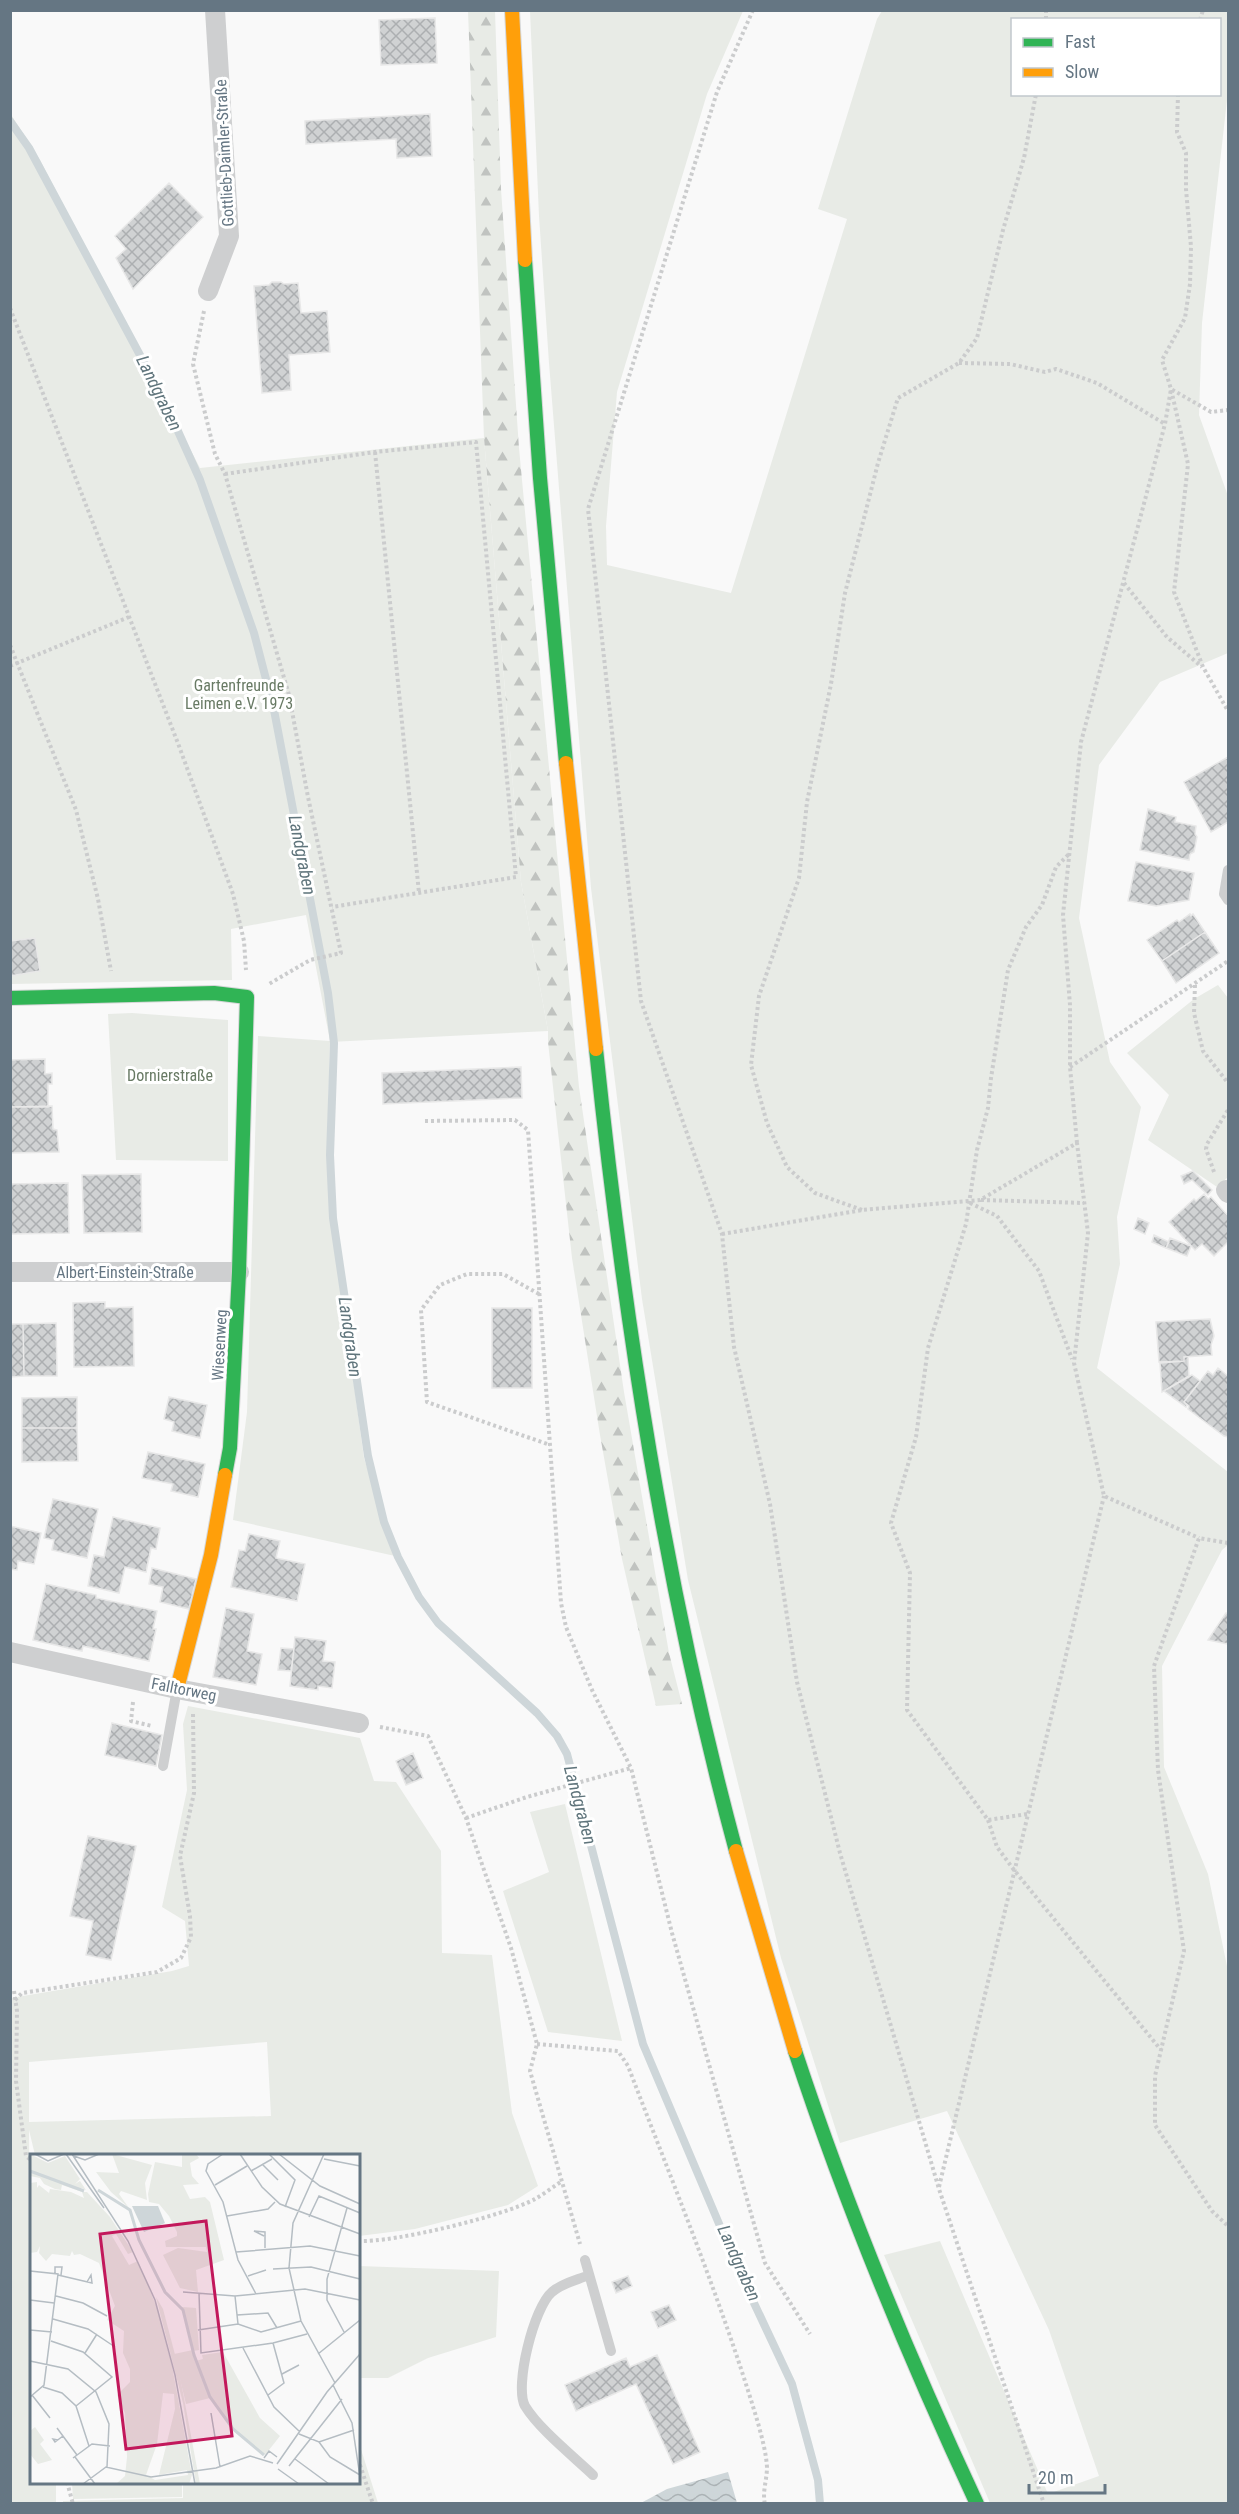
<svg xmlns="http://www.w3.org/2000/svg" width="1239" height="2514" viewBox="0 0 1239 2514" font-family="'Roboto Condensed',sans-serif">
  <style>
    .green { fill: #e8ebe6; fill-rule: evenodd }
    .forest { fill: url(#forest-firs) }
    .water { fill: url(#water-waves) }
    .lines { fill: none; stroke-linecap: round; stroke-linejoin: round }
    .stream { stroke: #ced6d9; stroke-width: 8 }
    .building { fill: url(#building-cross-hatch); stroke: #e8e8e8; stroke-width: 1.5 }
    .fast-casing { stroke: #d5d6d7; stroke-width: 16 }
    .slow-casing { stroke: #d5d6d7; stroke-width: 16 }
    .path { stroke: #cbcccd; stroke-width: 4; stroke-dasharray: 3 3; stroke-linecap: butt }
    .lane { stroke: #cecfd0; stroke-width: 10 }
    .street { stroke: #cecfd0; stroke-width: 20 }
    .fast { stroke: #30b455; stroke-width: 14 }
    .slow { stroke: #ff9f0a; stroke-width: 14 }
    .labels { text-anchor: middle; stroke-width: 6; stroke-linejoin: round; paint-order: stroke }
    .street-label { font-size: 16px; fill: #657683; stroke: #fff }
    .park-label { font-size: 16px; fill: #687a64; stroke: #fff }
    .water-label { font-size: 18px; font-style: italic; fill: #60757c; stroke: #fff }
    .inset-river { fill: none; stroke: #ced6d9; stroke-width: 3 }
    .inset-road { fill: none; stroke: #b5bdc3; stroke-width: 1.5 }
    .view { fill: #c2185b; fill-opacity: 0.15; stroke: #c2185b; stroke-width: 3 }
    .inset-edge { fill: none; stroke: #657683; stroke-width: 3 }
  </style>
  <defs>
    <pattern id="forest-firs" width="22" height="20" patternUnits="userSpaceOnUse" patternTransform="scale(1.5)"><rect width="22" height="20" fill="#e8ebe6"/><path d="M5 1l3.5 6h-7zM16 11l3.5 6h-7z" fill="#c0c3c0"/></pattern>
    <pattern id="water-waves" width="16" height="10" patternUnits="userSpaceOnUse" patternTransform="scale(1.5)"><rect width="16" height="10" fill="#ced6d9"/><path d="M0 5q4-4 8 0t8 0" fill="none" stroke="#abb2b5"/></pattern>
    <pattern id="building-cross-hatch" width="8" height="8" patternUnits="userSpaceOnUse" patternTransform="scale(1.5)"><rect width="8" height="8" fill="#d0d2d3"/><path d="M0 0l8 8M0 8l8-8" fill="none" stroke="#acafb1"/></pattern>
  </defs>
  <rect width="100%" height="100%" fill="#f9f9f9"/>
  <path class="green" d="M530,11H743L707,94L617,392L606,526L607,565L731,593L847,219L818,209L877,19L882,11H1228V91L1202,323L1199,415L1228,496V653L1160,682L1099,765L1079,918L1110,1062L1141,1107L1117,1217L1120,1264L1097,1368L1228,1472V1545L1222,1550L1162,1666L1164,1767L1208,1874L1228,1971V2503H990L884,2255L940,2241L1048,2494L1099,2476L1049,2330L947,2111L840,2143L781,1958L688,1580L642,1299L591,888L549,363L539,216ZM1012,20H1220V94H1012Z
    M10,113L40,160L200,468L484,438L521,882L548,1031L330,1042L327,1153L331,1218L364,1458L395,1556L233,1520L247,1412L258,1036L330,1041L306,915L231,929L232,980L11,984Z
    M1218,985L1228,998V1177L1217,1187L1148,1140L1169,1095L1127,1053L1194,999Z
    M132,1013L228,1020V1161L116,1160L108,1014Z
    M188,1706L360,1738L374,1781L396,1782L441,1851L442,1953L492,1955L512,2113L538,2186L508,2205L415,2229L359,2236L358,2156L35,2155L29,2130L32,2482L56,2483V2503H11V1998L172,1971L189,1966L185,1921L162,1907L187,1790L183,1724ZM267,2042L271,2116L29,2122V2062Z
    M565,1804L622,2041L548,2032L503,1891L549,1872L530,1812Z
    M359,2266L499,2271L496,2337L428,2358L388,2378H359Z
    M359,2443L378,2503H63V2501L183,2498V2483L358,2482Z
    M72,2483H182V2497L73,2499Z"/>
  <path class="forest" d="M468,11H495L501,189L519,448L579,1087L624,1392L669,1653L682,1704L656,1706L622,1559L600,1435L572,1258L548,1042V1031L521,882L484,438Z"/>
  <path class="water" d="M728,2472L737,2503H641L667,2489Z"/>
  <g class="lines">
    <path class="stream" d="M10,121L29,148L163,398L200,480L254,633L274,710L328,993L334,1043L330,1155L333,1218L368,1456L384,1522L398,1557L419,1597L438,1623L537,1713L557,1736L567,1754L643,2044L739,2271L792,2384L818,2480L820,2504"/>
  </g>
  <path class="building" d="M435,18L437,63L381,65L379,20Z
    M430,114L432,156L397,158L396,139L306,144L305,121Z
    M169,183L203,217L133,289L116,258L126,249L115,236Z
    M272,282H281L284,284L298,283L301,313L327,311L330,352L289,355L291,390L262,393L254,286L269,285Z
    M1228,757V822L1211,832L1184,782Z
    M1148,809L1176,817L1175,822L1196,826L1195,834L1197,837L1194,852L1190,854L1189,860L1140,850Z
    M1136,862L1194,873L1189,900L1156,906L1128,901Z
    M1190,914L1191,916L1193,914L1205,932L1162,961L1147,940L1177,920L1179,922Z
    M1205,932L1219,953L1176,983L1162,961Z
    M35,938L40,971L10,976V941Z
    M45,1059V1074L52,1073V1084H48V1107H10V1060Z
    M521,1067L522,1098L383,1104L382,1073Z
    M52,1106L53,1129L57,1130L59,1152L10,1153V1107Z
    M1193,1171L1212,1190L1208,1195L1192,1180L1184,1184L1181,1176Z
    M141,1174L142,1232L84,1233L82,1175Z
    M68,1183L69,1233L10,1234V1184Z
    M1204,1194L1208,1199L1211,1197L1228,1216V1242L1214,1256L1202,1244L1195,1250L1169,1222L1194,1199L1196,1201Z
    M1138,1218L1149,1223L1145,1234L1134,1229Z
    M1154,1235L1169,1242L1166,1248L1152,1242Z
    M1170,1238L1191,1246L1187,1256L1166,1248Z
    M105,1302V1308L133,1307L134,1366L74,1367L73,1303Z
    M492,1308H532V1388H492Z
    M1210,1319L1214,1336L1211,1345L1212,1355L1184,1357V1361L1159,1362L1156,1322Z
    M56,1323L57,1376H24L23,1324Z
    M10,1324H23L24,1376L10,1377Z
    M1184,1357H1188L1189,1376L1162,1392L1160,1363L1184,1361Z
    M1218,1368L1228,1376V1437L1224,1436L1188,1409L1189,1406L1184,1402L1208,1371L1213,1375Z
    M1192,1375L1200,1381L1184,1402L1187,1405L1186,1407L1164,1391Z
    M77,1397V1428H22V1398Z
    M169,1397L207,1405L200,1438L172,1431L174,1422L164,1419Z
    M22,1428H77L78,1461L22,1462Z
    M148,1452L205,1464L198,1497L171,1491L173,1484L142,1478Z
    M53,1499L98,1509L87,1558L52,1550L54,1540L44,1538Z
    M113,1517L160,1528L156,1549L151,1548L146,1572L125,1567L119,1593L88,1586L94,1555L104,1557Z
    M10,1526L41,1533L34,1564L18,1561L17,1570L10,1569Z
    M249,1534L280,1541L276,1558L305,1564L297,1601L231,1587L239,1550L245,1551Z
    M152,1568L196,1579L189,1609L160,1602L163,1587L149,1584Z
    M46,1584L96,1595V1598L157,1611L153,1629H156L149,1661L83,1646L82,1651L33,1640Z
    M226,1608L254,1614L247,1651L262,1654L256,1685L213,1677Z
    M1226,1613L1228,1614V1644L1208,1640Z
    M295,1637L326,1641L323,1661L335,1662L332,1688L318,1686V1690L290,1686Z
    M281,1648L294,1649L291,1671L278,1670Z
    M112,1723L162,1735L156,1766L105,1755Z
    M413,1753L423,1778L406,1785L396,1761Z
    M88,1836L136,1846L111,1960L86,1955L93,1921L70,1916Z
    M628,2276L632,2286L616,2293L612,2282Z
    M669,2305L676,2320L658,2328L651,2312Z
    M657,2355L700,2452L673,2464L636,2384L576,2411L565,2385L626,2358L630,2367Z"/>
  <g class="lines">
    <g class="fast-casing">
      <path id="fast" d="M525,260L540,478L566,763
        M10,998L214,993L247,997L239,1272L230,1448L225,1475
        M596,1049C624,1319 665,1588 736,1851
        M795,2051C846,2206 908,2356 977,2504"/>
    </g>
    <g class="slow-casing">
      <path id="slow" d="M512,10L525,260
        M566,763L596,1049
        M177,1689L211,1555L225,1475
        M736,1851L795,2051"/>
    </g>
    <path class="path" d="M753,10L717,92L588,509L641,1001L722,1234L734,1347L770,1504L797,1682L840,1853L939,2189L1044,2504
      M1046,10V20
      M1200,20L1203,10
      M1178,94L1177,132L1186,153V189L1191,247L1190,284L1185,318L1162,360L1171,389L1211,412L1228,410
      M10,308L179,746L233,894L244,941L246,970
      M204,311L193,364L215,454L225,474L289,695L308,797L341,953L310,960L269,984
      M959,363L1010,364L1045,372L1056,369L1097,383L1165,424
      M375,452L419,893
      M225,474L375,452L476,442L516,877L332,907
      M1124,583L1167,637L1202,667
      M10,645L76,810L98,899L111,971
      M10,666L129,617
      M1195,985L1194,1013L1203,1051L1228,1083
      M1070,1067L1228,961
      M425,1121L515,1120L528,1130L561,1603L566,1627L592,1690L631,1768L672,1933L765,2263L810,2334
      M1077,1143L1070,1067V1005L1063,915L1081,742L1165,424L1171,389L1188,464L1174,592L1203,667L1228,711
      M1214,1172L1206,1149L1207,1144L1228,1110
      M981,1200L1084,1203
      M970,1203L997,1216L1039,1271L1072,1359
      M862,1210L815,1193L787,1167L767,1123L751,1065L759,996L799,878L807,802L831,684L845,593L878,463L898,398L959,363L977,338L1003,230L1024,158L1036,94
      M722,1234L862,1210L980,1200L1077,1143L1088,1233L1074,1363L1104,1496L1199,1538
      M539,1294L503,1274H467L440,1285L421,1310L427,1402L550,1445
      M1228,1543L1199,1538L1154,1666L1158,1770L1184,1951L1155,2076V2125L1212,2211L1228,2226
      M133,1702L131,1721L152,1726
      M380,1727L428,1736L466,1818L511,1948L537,2044L530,2071L580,2244
      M1027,1814L988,1820L907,1710L910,1573L891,1523L916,1437L928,1348L966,1224L977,1150L988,1108L991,1078L1008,970L1026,927L1042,905L1056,867L1069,854
      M466,1818L527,1797L631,1768
      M988,1820L997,1847L1014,1870L1161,2050
      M14,1991L17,2011L16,2081L26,2156L32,2161
      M15,2000L22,1993L157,1972L181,1958L191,1937L190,1916L180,1856L194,1793L193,1713
      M537,2044L618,2051L628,2066C673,2184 722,2302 758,2423C762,2438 766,2452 767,2467C767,2480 762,2492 765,2504
      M939,2187L1104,1496
      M358,2241C393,2243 504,2216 535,2199C544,2194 553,2187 562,2181
      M358,2459L373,2504
      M67,2482L73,2504"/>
    <path class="lane" d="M1228,870L1224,894L1228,900
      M163,1766L177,1689
      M585,2260L611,2351
      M589,2275C577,2280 562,2283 552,2292C534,2307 514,2386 525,2406C539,2429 573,2456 593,2475"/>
    <path class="street" d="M208,291L229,236L215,10
      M1226,1190L1228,1193
      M10,1272H239
      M10,1652L177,1689L359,1723"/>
    <use href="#fast" class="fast"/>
    <use href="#slow" class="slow"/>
  </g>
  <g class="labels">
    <g class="street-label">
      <text transform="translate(224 153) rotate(-93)" y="6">Gottlieb-Daimler-Straße</text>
      <text x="125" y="1278">Albert-Einstein-Straße</text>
      <text transform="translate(219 1345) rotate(-87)" y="6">Wiesenweg</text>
      <text transform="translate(184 1689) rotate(11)" y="6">Falltorweg</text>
    </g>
    <g class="park-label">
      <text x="239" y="691">Gartenfreunde<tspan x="239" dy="18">Leimen e.V. 1973</tspan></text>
      <text x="170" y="1081">Dornierstraße</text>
    </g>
    <g class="water-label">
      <text transform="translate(159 393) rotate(64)" y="6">Landgraben</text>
      <text transform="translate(302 855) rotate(79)" y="6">Landgraben</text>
      <text transform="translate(350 1337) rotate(82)" y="6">Landgraben</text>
      <text transform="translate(580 1805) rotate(75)" y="6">Landgraben</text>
      <text transform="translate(739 2263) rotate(66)" y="6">Landgraben</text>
    </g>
  </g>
  <g transform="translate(30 2154)">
    <rect width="330" height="330" fill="#f9f9f9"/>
    <path d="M0,0L18,9L35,2L50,25L45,30L50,27L56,36L51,34L52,38H57L80,63L103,98L98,100L86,80L82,82L99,111L108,107L127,154L142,212L162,321L159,330H86L95,322L97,303L95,259L87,241L100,228V215L93,199L94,177L77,166L85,152L69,109L50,100L44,101L42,97L40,102L22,100L16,107L9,99L10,92L7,98L0,99V29L7,28V34L9,31L19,39L20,35L41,38L54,44L52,38L32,31L31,36L25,35L14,30L10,24L0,22ZM133,239L144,240L145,255L129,321L157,316L158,321L125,326L116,321L127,290ZM82,0L122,11L115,29L117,46L91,37L89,40L99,54L81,38L66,18L89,19ZM152,0H166L169,4L160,9L162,22L169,30L153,31L160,45L175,43L180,48L194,106L166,116L168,138L150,134L133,101L148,94L177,98L176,93H136L135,87L147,82V78L139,62L129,50L119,48L118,40L125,8L152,13ZM152,153L166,154L169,196L163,197L166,207L173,205L172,201L193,198L230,264L250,282L235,301L204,277L180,244L156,250L144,200L163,196ZM5,273L14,286L10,290L22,306L8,310L0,300V277Z" fill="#e8ebe6" fill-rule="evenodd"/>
    <path d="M126,143L133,155L148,212L170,330H166L153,249Z" fill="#e8ebe6"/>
    <path d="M102,52H128L135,69L114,78Z" fill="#ced6d9"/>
    <path class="inset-river" d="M0,17L54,37M68,36L100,56L109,86L135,138L153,156L164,201L180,243L203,275L234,301"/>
    <path class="inset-road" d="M5,0L18,7L34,0M36,0L74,54M42,0L98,87L125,146L145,221L165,330M193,0L178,10L176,17L193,48L208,106L226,140M210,0L232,33L250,50L330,80M239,0L265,26L255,53M249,0L290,32L330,50M294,0L263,69L259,114L271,167L305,229M44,2L55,6L69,0M294,5L330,12M232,10L248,26M221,17L242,5M185,31L217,12M197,62L238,55L245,48M279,63L289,42L330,59M234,82L224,77L235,78V94M206,98L280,92L330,102M243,115L281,113L330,125M0,117L28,120L14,231L0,243M25,119V113H32L31,121M28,121L62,129L61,121L57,128M218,122L236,116M153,138L205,142L275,135L330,146M169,139L171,199L243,189L277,180M26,142L53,149L77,162M205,142L208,170M0,146L24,149M207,161L238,159L247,174M23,165L58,175L85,193M0,176L22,178M168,176L208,170L231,178L271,167M314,178L297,146V125L317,54M21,187L53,198L82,223L46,252M213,194L244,253L270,278M55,199L67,180M288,200L330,166M0,207L38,215L66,238L79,270L77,313M252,220L269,211M303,231L322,269L330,323M13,233L32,239L46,252L59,292M2,241L20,264M238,241L254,229L243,189M181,259L190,313M27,274L47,301M269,280L289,288L324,276M28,286L23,285L25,288L33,282M289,288L300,303L330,321M45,303L65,330M43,304L62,290L80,292M234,304L239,297L247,303M265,305L299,330M247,310L297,238L330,200M259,312L312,245M248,315L269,330M53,330L76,313L121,323L186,314L220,302L243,309"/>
    <path class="view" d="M176,67L202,282L96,295L70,80Z"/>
    <rect width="330" height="330" class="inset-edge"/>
  </g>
  <rect width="1239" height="2514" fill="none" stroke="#657683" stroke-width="24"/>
  <rect x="1011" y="18" width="210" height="78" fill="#ffffff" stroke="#c1c8cd" stroke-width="1.5"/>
  <rect x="1023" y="38" width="30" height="9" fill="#30b455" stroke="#c1c8cd" stroke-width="1.5"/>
  <text x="1065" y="48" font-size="18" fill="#657683">Fast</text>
  <rect x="1023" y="68" width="30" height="9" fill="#ff9f0a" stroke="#c1c8cd" stroke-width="1.5"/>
  <text x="1065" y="78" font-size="18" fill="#657683">Slow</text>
  <path d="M1029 2484v9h76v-9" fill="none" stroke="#657683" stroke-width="3"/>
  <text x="1038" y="2484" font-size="18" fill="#657683" stroke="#ffffff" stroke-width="4.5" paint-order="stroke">20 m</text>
</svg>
